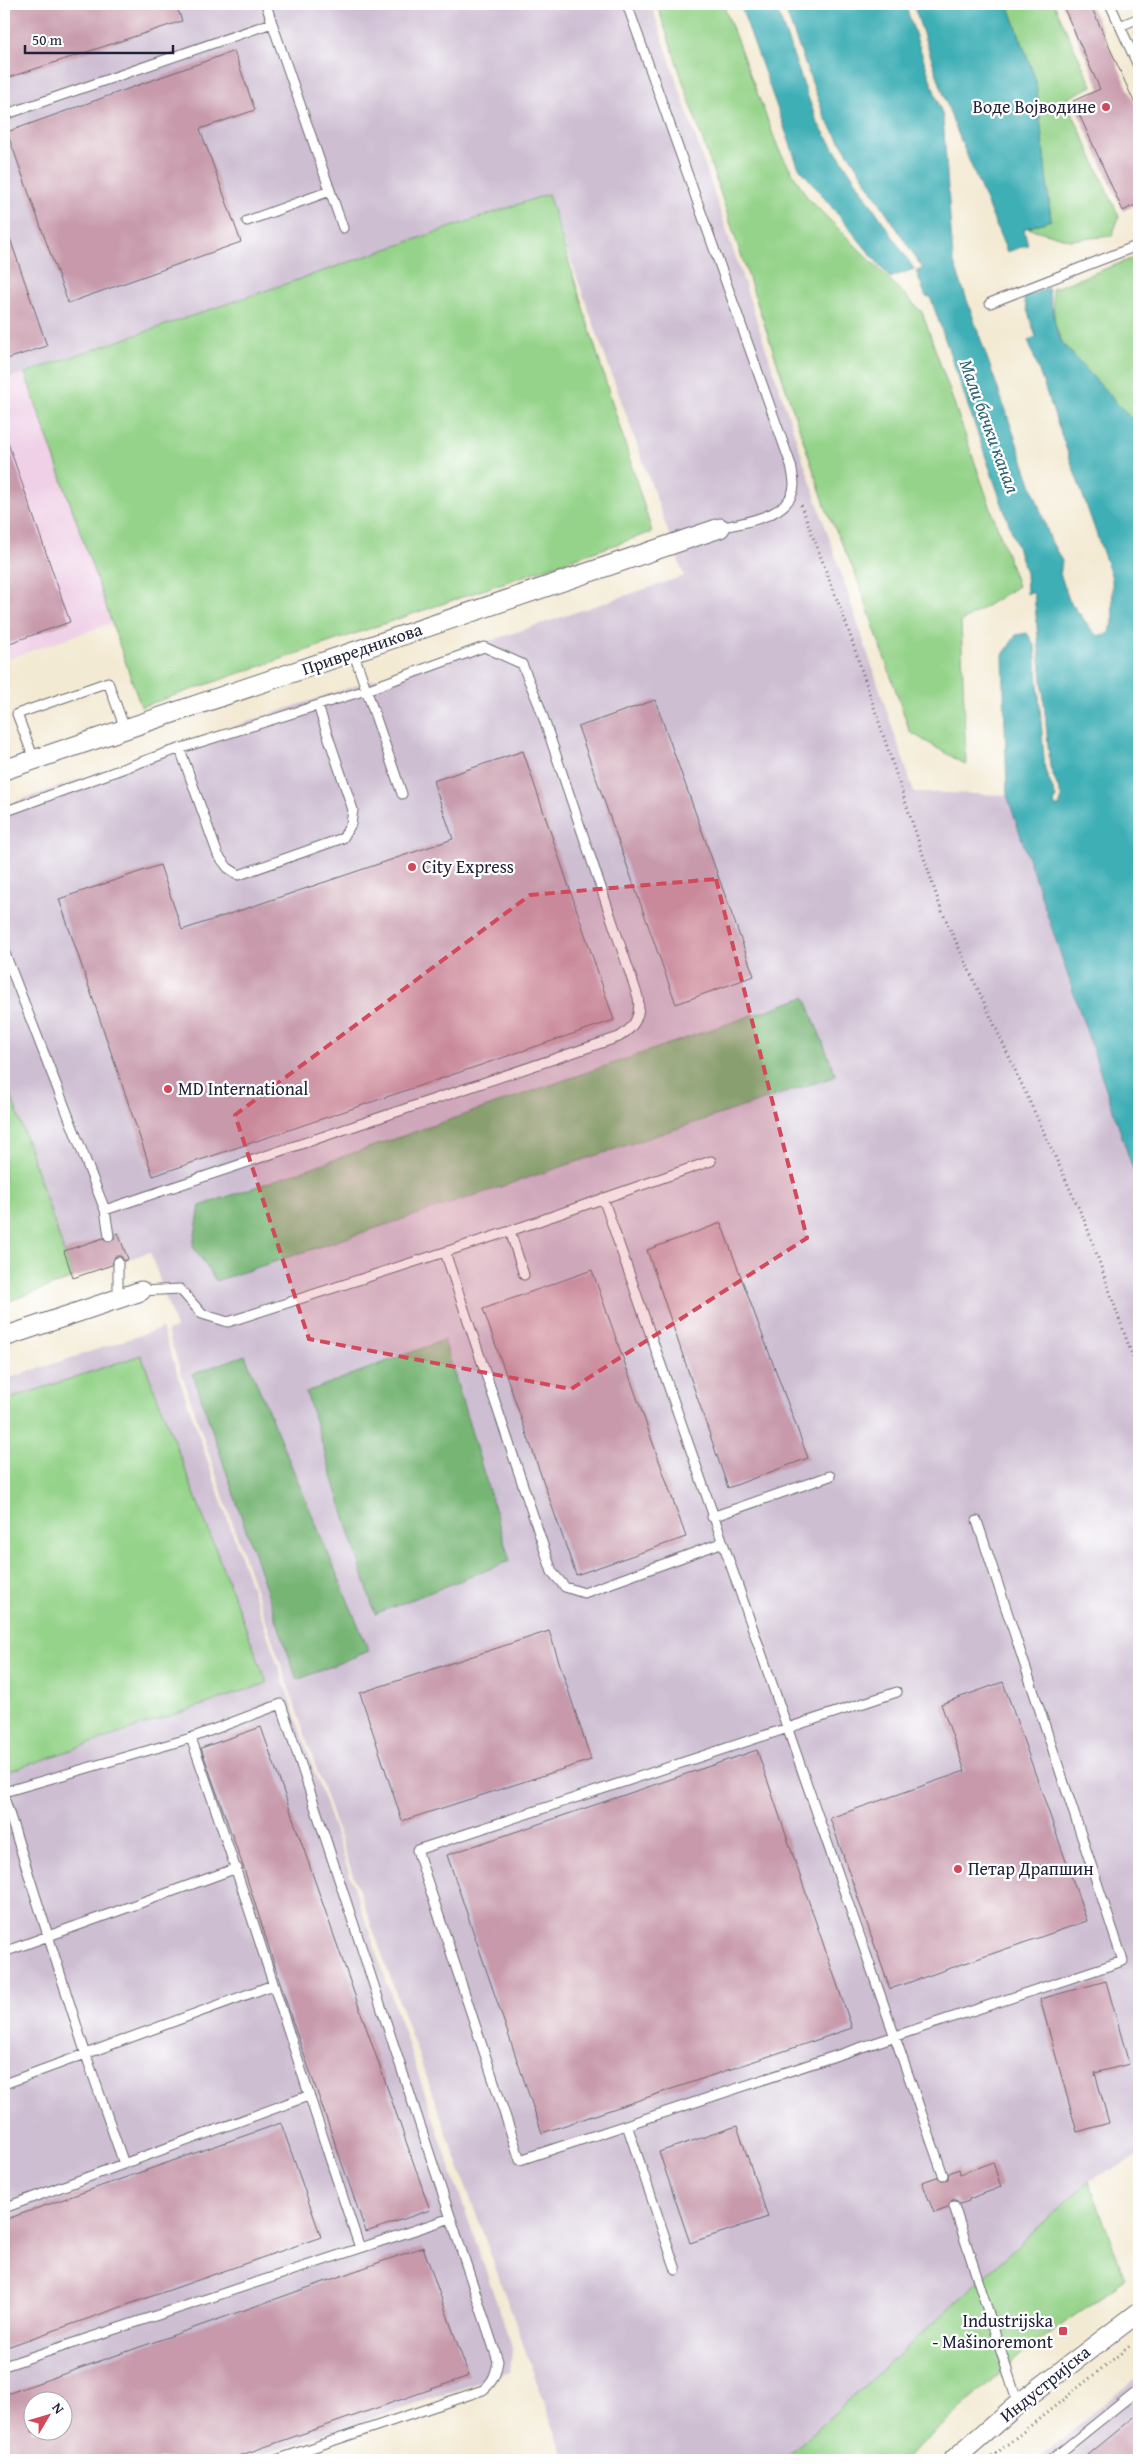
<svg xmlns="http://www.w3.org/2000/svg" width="1143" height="2464" viewBox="0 0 1143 2464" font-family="'Gentium Book Plus',serif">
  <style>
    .built { fill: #efd0e6 }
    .industrial { fill: #cdbed2; fill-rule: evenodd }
    .green { fill: #94d389; stroke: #5b7a62 }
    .forest { fill: #77b575; stroke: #4c6c58 }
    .water { fill: #3eafb5; stroke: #306878 }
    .building { fill: #c799aa; fill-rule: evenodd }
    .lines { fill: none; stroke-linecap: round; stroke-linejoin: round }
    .lane-casing { stroke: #6b6870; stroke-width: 11 }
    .street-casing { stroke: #6b6870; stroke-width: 21 }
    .path { stroke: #6b6870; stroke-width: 3; stroke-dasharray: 1 4; stroke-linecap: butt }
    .lane { stroke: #fff; stroke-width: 9 }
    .street { stroke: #fff; stroke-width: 19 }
    .marked { fill: #d1495b; fill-opacity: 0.2; stroke: #d1495b; stroke-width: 4; stroke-dasharray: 10 6; stroke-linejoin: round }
    .poi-dot { fill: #d1495b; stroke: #fff; stroke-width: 2 }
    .labels { text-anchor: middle; stroke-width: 4.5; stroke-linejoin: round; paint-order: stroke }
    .poi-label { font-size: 18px; fill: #22223b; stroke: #fff; text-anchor: start }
    .street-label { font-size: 18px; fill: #22223b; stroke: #fff }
    .water-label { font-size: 19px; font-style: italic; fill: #2f6172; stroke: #fff }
  </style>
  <rect width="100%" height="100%" fill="#fff"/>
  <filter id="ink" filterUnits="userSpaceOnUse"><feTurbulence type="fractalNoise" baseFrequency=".02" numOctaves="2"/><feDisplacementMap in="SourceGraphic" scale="10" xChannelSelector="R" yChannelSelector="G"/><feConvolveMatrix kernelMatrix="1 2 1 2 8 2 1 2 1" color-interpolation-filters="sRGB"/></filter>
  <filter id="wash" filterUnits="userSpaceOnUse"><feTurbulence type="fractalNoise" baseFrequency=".0096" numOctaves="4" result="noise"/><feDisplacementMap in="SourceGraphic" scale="20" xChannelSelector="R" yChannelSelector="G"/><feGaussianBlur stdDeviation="1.12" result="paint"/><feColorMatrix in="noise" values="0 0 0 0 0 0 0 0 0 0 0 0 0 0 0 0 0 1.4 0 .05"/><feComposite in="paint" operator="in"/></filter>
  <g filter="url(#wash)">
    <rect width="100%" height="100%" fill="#f3ead3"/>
    <path class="built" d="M25,373L112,623L4,660V380Z"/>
    <path class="industrial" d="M4,4H651L914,792L1007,795L1139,1187V2156L1089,2181L783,2460H565L347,1858L167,1331L176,1328L150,1252L73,1278L4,1074V806L164,750L684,576L547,194L4,380Z
      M162,1328L512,2347L510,2372L247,2460H4V1380ZM32,2402H62V2432H32Z
      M1139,2375V2460H1037Z"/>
    <path class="green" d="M657,4H723L779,150L807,197L922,312L1018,586L961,622L966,765L910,732L856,575L827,511Z
      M1008,4H1054L1092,86L1066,99L1119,217L1112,236L1070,240L1028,228L1051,220L1036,81Z
      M548,194L652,532L141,707L25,373Z
      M1139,256V427L1063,344L1055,325L1052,289Z
      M4,1074L73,1278L4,1303Z
      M141,1355L267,1683L4,1773V1401Z
      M1089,2181L1125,2279L1023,2353L904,2460H783Z"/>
    <path class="forest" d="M805,997L836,1076L216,1281L193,1246L200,1206Z
      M444,1340L510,1561L375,1614L306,1392Z
      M245,1355L369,1651L297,1680L193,1374Z"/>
    <path class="water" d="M740,4H775L817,122L914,269L890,278L798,166Z
      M783,4H905L943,117L953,260L1051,541L1062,561L1060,573L1069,600L1094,633L1099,636L1107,635L1113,624L1112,578L1028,340L1036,337L1023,297L1048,288L1057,333L1063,344L1139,427V1187L1007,795L1003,655L1016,635L1027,633L1035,646L1045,770L1056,797L1054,804L1056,807H1059L1062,798L1050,767L1034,594L1031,592L1027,594L1026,573L930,296L926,297L916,271L923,269L825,118Z
      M913,4H1008L1036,81L1051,220L1024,229L1028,245L1007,252L952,119Z"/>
    <g id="blocks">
      <path class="building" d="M4,4H176L182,21L4,79Z
        M1062,4H1090L1139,113V203L1123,211L1073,101L1100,89Z
        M234,51L255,110L200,129L241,242L68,303L7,132Z
        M6,227L47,346L4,360V228Z
        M4,437H6L70,622L4,645Z
        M655,700L754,976L676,1004L578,727Z
        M523,751L614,1020L153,1176L59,899L160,865L182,930L453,839L433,781Z
        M721,1223L808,1458L728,1488L647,1250Z
        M118,1233L128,1259L124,1261L121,1256H115L112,1265L73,1278L64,1251L103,1238L110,1242L115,1239V1234Z
        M592,1270L686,1537L576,1575L483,1309Z
        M549,1631L591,1760L402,1821L360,1693Z
        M1003,1682L1087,1921L890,1989L830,1818L965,1771L941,1704Z
        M261,1727L430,2210L366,2232L292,2020L243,1866L201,1748Z
        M757,1750L852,2028L542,2133L447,1855Z
        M1106,1981L1129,2064L1095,2073L1109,2123L1077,2132L1040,1999Z
        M281,2123L321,2237L4,2348V2220Z
        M737,2126L768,2217L690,2243L659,2152Z
        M993,2162L1001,2187L969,2199V2201L960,2204L956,2200H952L948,2208L934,2213L922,2182L937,2177L945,2181L948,2179L949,2173L959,2169L960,2174Z
        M423,2247L469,2376L227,2460H4V2395ZM32,2402H62V2432H32Z
        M1139,2413V2460H1082Z"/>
    </g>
  </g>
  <g filter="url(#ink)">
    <use href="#blocks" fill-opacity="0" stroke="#6b6870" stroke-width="1"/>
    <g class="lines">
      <g class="lane-casing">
        <path id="lane" d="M627,4L791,465C792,471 794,478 794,485C792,517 744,522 720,528
          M1110,4L1139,68
          M272,23L343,228
          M1120,26L1139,18
          M4,115L272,23L266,4
          M247,221L330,191
          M990,303L1139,245
          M353,651L402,794
          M180,749L218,855L228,868L239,875L343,838L351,824L353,810L318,706
          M34,759L17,714L108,682L125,729
          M4,812L166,753L366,690L484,647L522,664L539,705L638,997C641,1016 635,1027 619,1037L105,1210L4,951
          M603,1198C714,1524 831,1849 943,2175
          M105,1210L109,1236
          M510,1231L524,1275
          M445,1252L552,1572L565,1587L584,1593L721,1543
          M141,1291L180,1289L202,1314L228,1322L510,1231L711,1161
          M118,1298V1262
          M712,1517L830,1476
          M897,1692L417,1850L520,2160L1123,1961L977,1521
          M191,1738L281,1704L498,2361C496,2374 493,2382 483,2390L276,2460
          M4,1792L191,1738C251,1907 302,2079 360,2248
          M4,1797L86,2055L124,2164
          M4,1952L237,1868
          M4,2084L273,1985
          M627,2125L676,2270
          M954,2206L1018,2404
          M4,2208L308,2096
          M4,2366L451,2218
          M1051,2460L1139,2389"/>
      </g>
      <g class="street-casing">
        <path id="street" d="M4,770L720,528
          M4,1337L141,1291
          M953,2460L1018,2404L1139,2312"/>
      </g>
      <path class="path" d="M801,505L847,626L941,909L1086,1224L1139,1375
        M988,2460L1131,2345"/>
      <use href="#lane" class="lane"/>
      <use href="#street" class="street"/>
    </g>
  </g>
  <path class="marked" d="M716,879L807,1238L571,1389L309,1339L235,1115L530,895Z"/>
  <g class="poi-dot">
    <circle cx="1106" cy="107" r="5"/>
    <circle cx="412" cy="867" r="5"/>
    <circle cx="168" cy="1089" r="5"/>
    <circle cx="958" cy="1869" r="5"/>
    <rect x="1058" y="2326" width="10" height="10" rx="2.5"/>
  </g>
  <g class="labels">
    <g class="poi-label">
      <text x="1096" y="113" text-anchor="end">Воде Војводине</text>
      <text x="422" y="873">City Express</text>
      <text x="178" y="1095">MD International</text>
      <text x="968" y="1875">Петар Драпшин</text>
      <text x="1053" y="2327" text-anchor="end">Industrijska<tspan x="1053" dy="21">- Mašinoremont</tspan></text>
    </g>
    <g class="street-label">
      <text transform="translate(362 649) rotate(-19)" y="6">Привредникова</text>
      <text transform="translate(1045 2384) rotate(-39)" y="6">Индустријска</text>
    </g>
    <g class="water-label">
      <text transform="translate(990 426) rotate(70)" y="7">Мали бачки канал</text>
    </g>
  </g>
  <rect width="1143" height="2464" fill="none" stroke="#fff" stroke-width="20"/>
  <g transform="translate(48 2416) rotate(52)"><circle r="24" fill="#ffffff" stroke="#a7a7b1"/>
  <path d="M0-4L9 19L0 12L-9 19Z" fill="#d1495b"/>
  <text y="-8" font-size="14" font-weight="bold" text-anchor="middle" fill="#22223b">N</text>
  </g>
  <path d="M25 45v8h148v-8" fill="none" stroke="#22223b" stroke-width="2.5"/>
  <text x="32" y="45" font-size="15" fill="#22223b" stroke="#ffffff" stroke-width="4" paint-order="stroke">50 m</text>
</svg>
